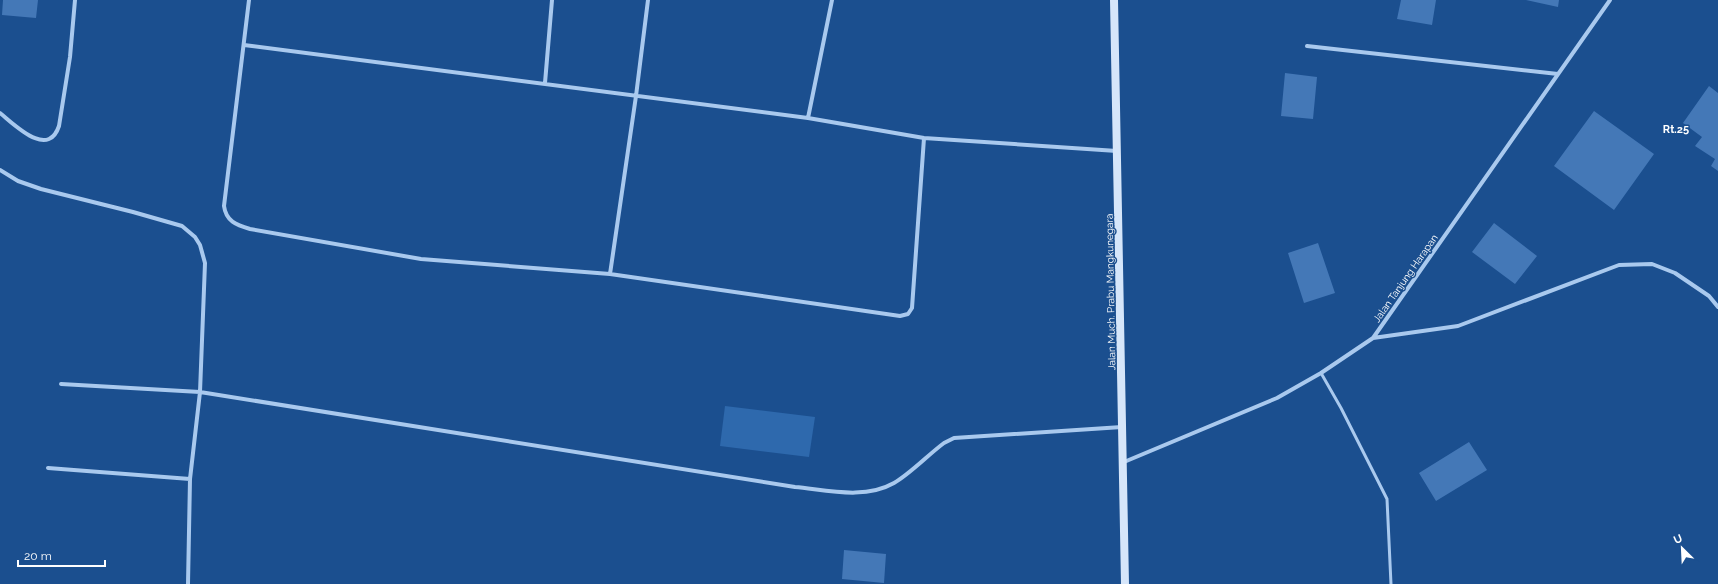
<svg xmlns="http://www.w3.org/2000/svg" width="1718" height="584" viewBox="0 0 1718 584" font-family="Raleway,sans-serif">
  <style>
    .green { fill: #2e69ad }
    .building { fill: #4478b7 }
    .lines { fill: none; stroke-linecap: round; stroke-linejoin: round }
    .lane { stroke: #a9c9ee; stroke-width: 3 }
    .street { stroke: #a9c9ee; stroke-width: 4 }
    .secondary { stroke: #d6e6fa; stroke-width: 8 }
    .labels { text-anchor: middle; stroke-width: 3; stroke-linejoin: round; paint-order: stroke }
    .street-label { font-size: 10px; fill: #fff; stroke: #1b4f8f }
    .neighbourhood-label { font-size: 11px; font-weight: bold; fill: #fff; stroke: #1b4f8f }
  </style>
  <rect width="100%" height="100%" fill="#1b4f8f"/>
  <path class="green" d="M725,406L815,417L809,457L720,446Z"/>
  <path class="building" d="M3,0H38L36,18L2,15Z
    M1401,0H1436L1432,25L1397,19Z
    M1526,0H1559L1558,7Z
    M1285,73L1317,77L1313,119L1281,116Z
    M1709,86L1718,93V171L1711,166L1715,159L1695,146L1702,137L1683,123Z
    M1594,111L1654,154L1614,210L1554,166Z
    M1494,223L1537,256L1515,284L1472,252Z
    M1318,243L1335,293L1304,303L1288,253Z
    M1469,442L1487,470L1436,501L1419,473Z
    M844,550L886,554L884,583L842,579Z"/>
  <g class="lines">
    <path class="lane" d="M1321,373L1341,408L1387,499L1391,584"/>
    <path class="street" d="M249,0L224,206C226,221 236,225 250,229L421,259L610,274L900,316L908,314L912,308L924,138
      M244,45L808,118L924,138L1117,151
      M1307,46L1558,74
      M545,83L552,0
      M0,113C15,125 48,159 59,126L70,57L75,0
      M808,118L832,0
      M0,170L18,181L41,189L133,212L182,226L195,237L200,245L205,263L200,392L795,487C827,490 864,500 894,483C910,474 929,454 944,443L954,438L1122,427
      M610,274L636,96L648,0
      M1373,338L1458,326L1619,265L1652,264L1675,273L1709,296L1718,307
      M61,384L200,392L190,479L188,584
      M1124,462L1277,398L1321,373L1373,338L1610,0
      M48,468L190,479"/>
    <path class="secondary" d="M1114,0L1125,584"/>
  </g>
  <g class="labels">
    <g class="street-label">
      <text transform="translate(1405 278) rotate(-55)" y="4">Jalan Tanjung Harapan</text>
      <text transform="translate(1110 292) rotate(-91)" y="4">Jalan Much. Prabu Mangkunegara</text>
    </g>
    <g class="neighbourhood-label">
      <text x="1676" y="133">Rt.25</text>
    </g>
  </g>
  <g transform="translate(1682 548) rotate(336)" stroke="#1b4f8f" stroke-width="3" paint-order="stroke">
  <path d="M0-3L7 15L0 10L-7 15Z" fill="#ffffff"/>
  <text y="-6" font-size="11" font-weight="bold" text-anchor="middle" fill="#ffffff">U</text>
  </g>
  <path d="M18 560v6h87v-6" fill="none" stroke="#ffffff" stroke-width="2"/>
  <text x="24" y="560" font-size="12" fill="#ffffff" stroke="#1b4f8f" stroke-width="3" paint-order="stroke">20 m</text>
</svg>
